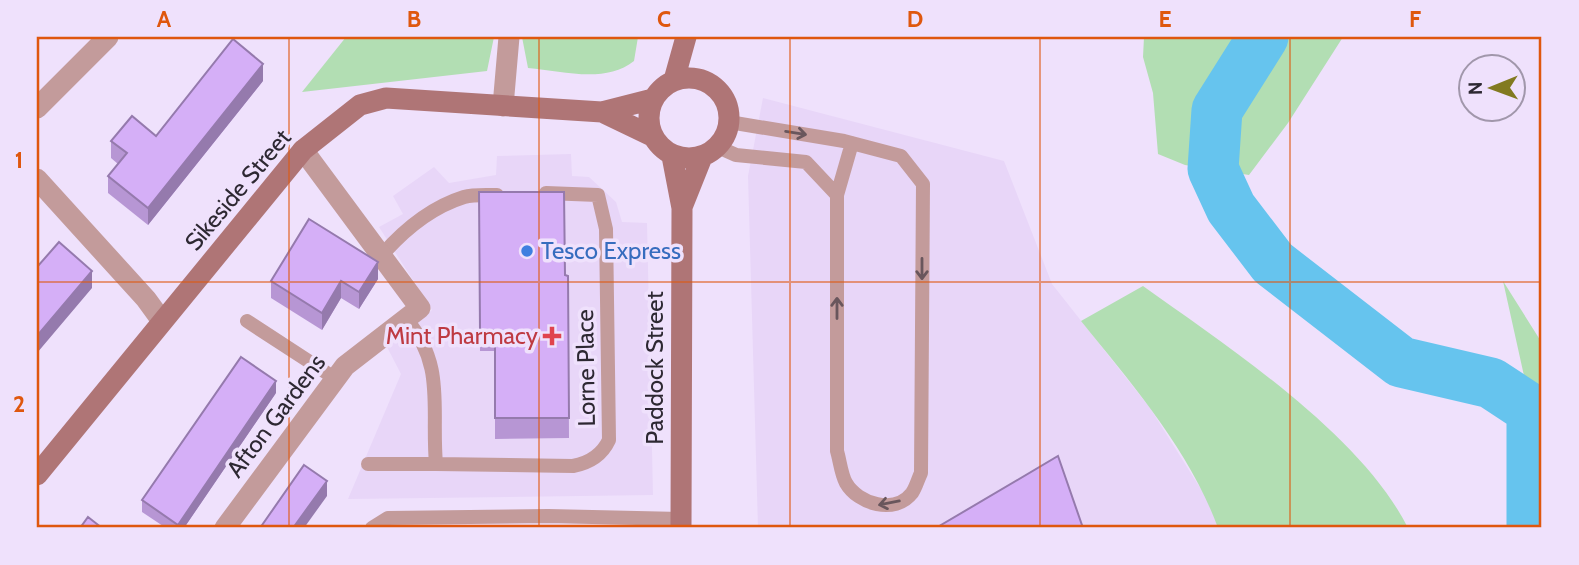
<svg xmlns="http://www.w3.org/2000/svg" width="1579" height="565" viewBox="0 0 1579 565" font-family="Cabin,sans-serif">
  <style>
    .built { fill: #e8d6f8 }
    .green { fill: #b2deb3 }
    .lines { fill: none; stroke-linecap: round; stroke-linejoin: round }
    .river { stroke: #66c4ee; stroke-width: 51 }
    .lane { stroke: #c39b9b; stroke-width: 14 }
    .street { stroke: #c39b9b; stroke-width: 21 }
    .secondary { stroke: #af7576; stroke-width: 21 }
    .wall { fill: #b796d4 }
    .shaded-wall { fill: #957aad }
    .building { fill: #d5aff7; stroke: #957aad; stroke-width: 2 }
    .oneway { stroke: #69565c }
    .grid { fill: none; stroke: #df570e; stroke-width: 2; stroke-opacity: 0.55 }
    .shop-dot { fill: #3f7fe0; stroke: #efe1fc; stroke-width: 2.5 }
    .health-dot { fill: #e0444e; stroke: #efe1fc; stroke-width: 2.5 }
    .labels { text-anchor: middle; stroke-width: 7; stroke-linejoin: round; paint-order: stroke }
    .street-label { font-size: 24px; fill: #2d2832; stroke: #efe1fc }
    .shop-label { font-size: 24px; fill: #366cbe; stroke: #efe1fc; text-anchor: start }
    .health-label { font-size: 24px; fill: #be3a42; stroke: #efe1fc; text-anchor: end }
    .neatline { fill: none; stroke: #df570e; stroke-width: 2.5 }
    .grid-label { font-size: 23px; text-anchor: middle; font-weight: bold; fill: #df570e }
  </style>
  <rect width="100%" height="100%" fill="#efe1fc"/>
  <path class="built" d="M763,98L1004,161L1052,284L1150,408L1209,502L1218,528H758L748,176Z
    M571,154L572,176L589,177L616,202L622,222L647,223L653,495L348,499L401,374L387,347L432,310L379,227L403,214L393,196L434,167L449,183L496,175L497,156Z"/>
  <path class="green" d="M346,37H494L487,71L302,92Z
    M522,37H638L634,61C605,84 563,71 528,68Z
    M1144,37H1343L1288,123L1249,175L1185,165L1158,154L1153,93L1143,57Z
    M1503,281L1542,343V457Z
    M1143,286C1227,346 1361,434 1408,528H1218C1190,451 1132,384 1081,321Z"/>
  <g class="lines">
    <path class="river" d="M1263,37L1217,110L1213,169L1231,208L1273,263L1401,362L1491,383L1532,410V528"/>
    <path class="lane" d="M718,147L736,155L806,162L837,195V451C840,461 841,474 846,483C858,504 895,515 912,493C916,487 918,479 921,473L923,184L901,156L844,141L729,122
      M837,195L852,143
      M382,255C403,231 432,207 464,197C474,194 487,195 497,195
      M406,319C446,365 431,408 436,464L573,466C589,463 602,455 609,440L606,229L598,195L546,193
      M247,321L336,379
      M368,464H436
      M372,528L388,518L548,516L681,519"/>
    <path class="street" d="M503,106L509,37
      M37,108L108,37
      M37,179L146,299L162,321
      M225,528L345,366L420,308L303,150"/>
    <path class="secondary" d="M649 118a40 40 0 1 1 80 0a40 40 0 1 1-80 0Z
      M674,80L686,37
      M602,112L652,136
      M672,156L682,208L681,528
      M682,207L702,157
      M37,475L303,150L360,105L386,98L602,112L653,99"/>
  </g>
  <path class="wall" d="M263,81L148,225L108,193V176L118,164L111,158V141L156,136Z
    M479,192L565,275L568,276L569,438L495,439V351H480Z
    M378,279L359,309L341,298L322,330L271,298V281Z
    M276,393L184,528H166L142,512V500Z"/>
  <path class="shaded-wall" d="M263,64V81L148,225V208Z
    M378,262V279L359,309V292Z
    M92,271V288L37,353V336Z
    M341,281V298L322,330V313Z
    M276,381V393L184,528H178V525Z
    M327,481V496L304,528H293Z"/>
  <path class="building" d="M233,39L263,64L148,208L108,176L127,153L111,141L132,116L156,136Z
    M479,192H564L565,275L568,276L569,418H495V330H480Z
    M309,219L378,262L359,292L341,281L322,313L271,281Z
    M59,242L92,271L37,336V264L38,266Z
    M241,357L276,381L178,525L142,500Z
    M1058,456L1083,528H936Z
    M304,465L327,481L293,528H260Z
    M88,517L102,528H80Z"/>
  <defs><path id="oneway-shaft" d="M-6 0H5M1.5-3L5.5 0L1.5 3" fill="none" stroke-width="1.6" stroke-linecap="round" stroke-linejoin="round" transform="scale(1.75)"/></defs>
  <g class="oneway">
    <use href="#oneway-shaft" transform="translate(796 133) rotate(9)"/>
    <use href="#oneway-shaft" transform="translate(922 269) rotate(90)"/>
    <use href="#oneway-shaft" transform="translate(837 308) rotate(-90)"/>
    <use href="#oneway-shaft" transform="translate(889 503) rotate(169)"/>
  </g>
  <path class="grid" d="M289,37V528M539,37V528M790,37V528M1040,37V528M1290,37V528M37,282H1542"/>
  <circle class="shop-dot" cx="527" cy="251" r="7"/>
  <path class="health-dot" d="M548.5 325.5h7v7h7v7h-7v7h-7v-7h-7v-7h7z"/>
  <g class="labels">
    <g class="street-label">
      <text transform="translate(238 190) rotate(-50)" y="8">Sikeside Street</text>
      <text transform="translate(586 368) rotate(-91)" y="8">Lorne Place</text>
      <text transform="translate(655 368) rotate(-90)" y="8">Paddock Street</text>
      <text transform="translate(276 416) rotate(-53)" y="8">Afton Gardens</text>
    </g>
    <g class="shop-label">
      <text x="541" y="259">Tesco Express</text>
    </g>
    <g class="health-label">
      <text x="538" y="344">Mint Pharmacy</text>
    </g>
  </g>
  <rect width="1579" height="565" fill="none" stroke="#efe1fc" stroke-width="77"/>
  <g transform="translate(1492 88) rotate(269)"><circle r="33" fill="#efe1fc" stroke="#a197ab" stroke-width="2"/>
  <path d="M0-5L12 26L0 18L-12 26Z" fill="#827a20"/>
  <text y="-10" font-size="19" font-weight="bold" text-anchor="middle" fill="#2d2832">N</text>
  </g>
  <rect x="38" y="38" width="1502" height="488" class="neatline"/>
  <g class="grid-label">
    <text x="164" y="27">A</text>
    <text x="414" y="27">B</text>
    <text x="664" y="27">C</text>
    <text x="915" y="27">D</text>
    <text x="1165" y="27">E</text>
    <text x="1415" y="27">F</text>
    <text x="19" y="168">1</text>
    <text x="19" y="412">2</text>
  </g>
</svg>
